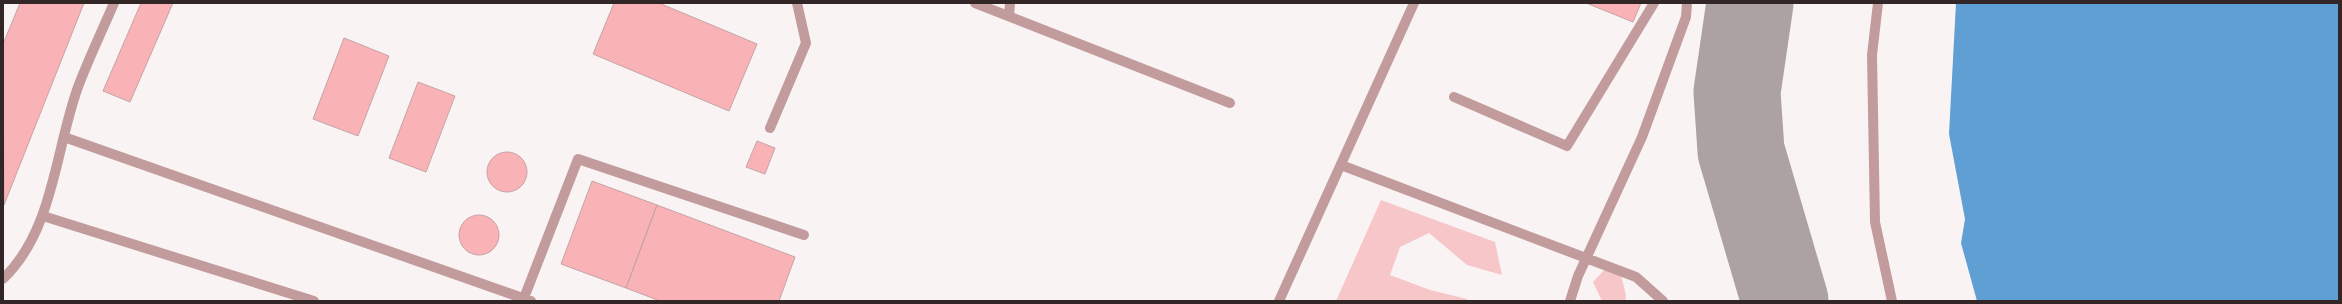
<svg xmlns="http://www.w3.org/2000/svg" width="2342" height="304" viewBox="0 0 2342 304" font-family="'Playfair Display',serif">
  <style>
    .green { fill: #f6c6c8 }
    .water { fill: #5f9fd4 }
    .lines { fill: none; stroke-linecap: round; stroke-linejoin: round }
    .taxiway { stroke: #aca2a3; stroke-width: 87 }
    .building { fill: #f9b3b7; stroke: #c4a4a5 }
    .minor { stroke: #c29b9d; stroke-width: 10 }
  </style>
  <rect width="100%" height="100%" fill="#faf3f4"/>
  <path class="green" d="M1381,200L1495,242L1502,275L1467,265L1429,233L1400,247L1390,275L1430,290L1467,299L1466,301H1336Z
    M1607,267L1619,268L1626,295L1625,301H1602L1593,282Z"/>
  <path class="water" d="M1956,3H2339V301H1977L1961,243L1965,219L1949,134Z"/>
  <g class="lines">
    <path class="taxiway" d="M1750,3L1737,92L1741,151L1785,301"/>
  </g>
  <path class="building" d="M20,3H84L4,205L3,44Z
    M141,3H173L130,102L103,91Z
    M614,3H659L757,44L729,111L593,54Z
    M1586,3H1641L1633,22Z
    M344,38L389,56L358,136L313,119Z
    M418,82L455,96L426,172L389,158Z
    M757,141L775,148L765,174L746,167Z
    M487 172a20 20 0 1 1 40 0a20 20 0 1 1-40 0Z
    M592,181L657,205L626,288L561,264Z
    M657,205L795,257L779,301H660L626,288Z
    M459 235a20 20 0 1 1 40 0a20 20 0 1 1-40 0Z"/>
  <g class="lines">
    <path class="minor" d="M975,3L1230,103
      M1878,3L1872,55L1875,222L1892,301
      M1009,16L1010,3
      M1454,97L1567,146L1654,3
      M770,128L806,43L797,3
      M64,137L531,301
      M1341,165L1636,277L1663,301
      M43,216L314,301
      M3,279C54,230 55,150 78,87C89,58 102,31 114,3
      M524,298L578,159L804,235
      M1279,301L1414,3
      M1570,301L1578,276L1642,137L1686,17L1687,3"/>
  </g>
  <rect width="2342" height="304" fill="none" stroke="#332627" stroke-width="8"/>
</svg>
